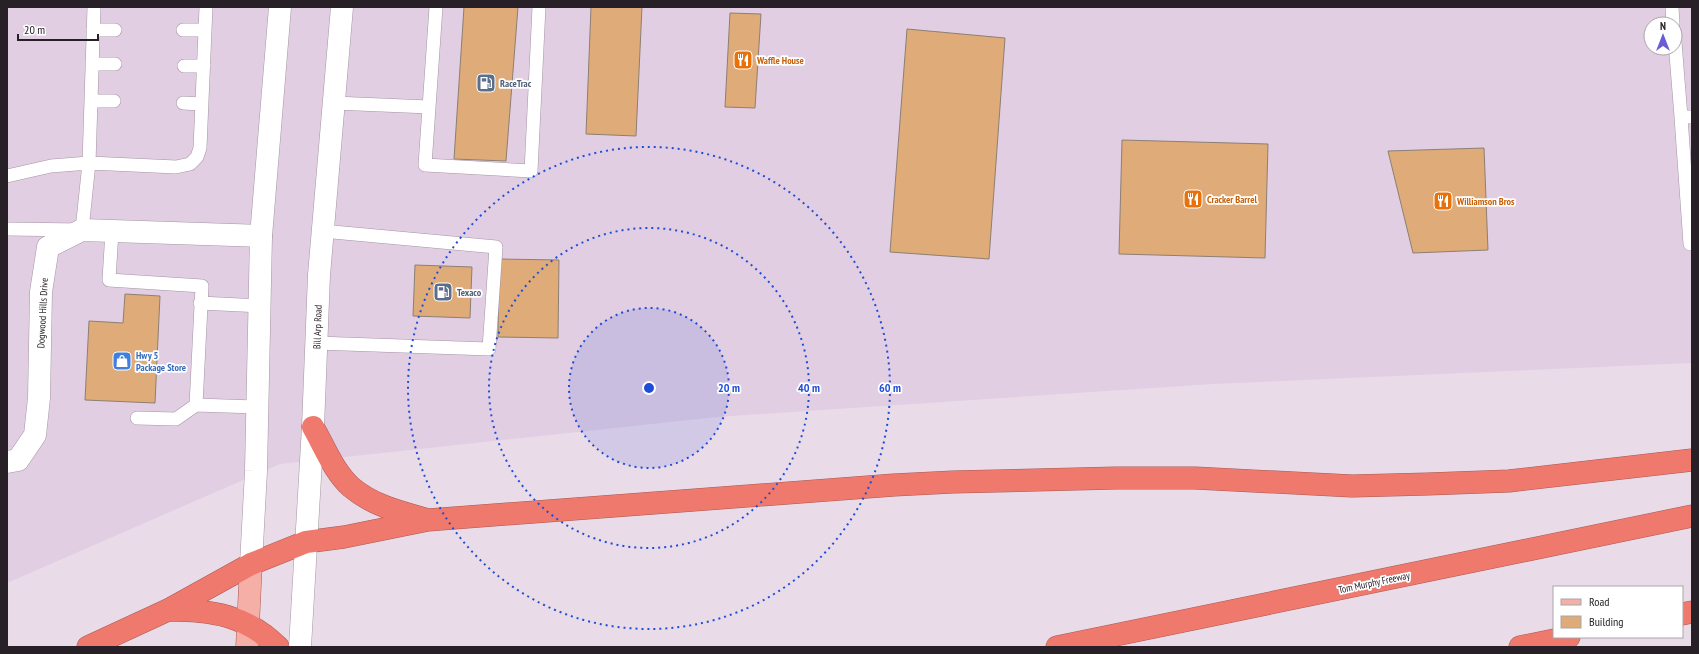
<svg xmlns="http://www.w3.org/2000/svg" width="1699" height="654" viewBox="0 0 1699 654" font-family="'PT Sans Narrow',sans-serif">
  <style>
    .built { fill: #e2cee2; fill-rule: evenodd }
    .building { fill: #deab79; stroke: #8d7f73 }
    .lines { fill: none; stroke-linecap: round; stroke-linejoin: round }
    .lane-casing { stroke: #a395a2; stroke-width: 14 }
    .street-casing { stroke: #a395a2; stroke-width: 23 }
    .secondary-casing { stroke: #a395a2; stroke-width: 23 }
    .primary-casing { stroke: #a85a54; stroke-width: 23 }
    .highway-casing { stroke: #a85a54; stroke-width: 23 }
    .lane { stroke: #fff; stroke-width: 13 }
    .street { stroke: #fff; stroke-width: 22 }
    .secondary { stroke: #fff; stroke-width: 22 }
    .primary { stroke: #f5afa7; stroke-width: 22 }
    .highway { stroke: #ee796c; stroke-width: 22 }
    .ring { fill: none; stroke: #1d4ed8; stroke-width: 2; stroke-dasharray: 2 4 }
    .labels { text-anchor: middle; stroke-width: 3.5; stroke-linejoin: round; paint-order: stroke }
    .food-label { font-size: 10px; font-weight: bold; fill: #c56008; stroke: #fff; text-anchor: start }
    .service-label { font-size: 10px; font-weight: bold; fill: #4e5e75; stroke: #fff; text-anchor: start }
    .street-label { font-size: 10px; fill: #272127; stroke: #fff }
    .shop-label { font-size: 10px; font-weight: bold; fill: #366cbe; stroke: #fff; text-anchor: start }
    .centre { fill: #1d4ed8; stroke: #fff; stroke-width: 2 }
    .ring-label { font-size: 12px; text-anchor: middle; font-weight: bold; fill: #1d4ed8; stroke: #fff; stroke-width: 3.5; stroke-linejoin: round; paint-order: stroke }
  </style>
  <rect width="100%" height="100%" fill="#eadbe9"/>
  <path class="built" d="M7,7H1692V363L1213,384L717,417L280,464L7,583ZM1651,24H1675V48H1651Z"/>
  <path class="building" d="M464,7H518L506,161L454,159Z
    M591,7H642L636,136L586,134Z
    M730,13L761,14L755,108L725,107Z
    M907,29L1005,38L989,259L890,252Z
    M1122,140L1268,144L1265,258L1119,254Z
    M1484,148L1488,250L1413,253L1388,151Z
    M499,259L559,260L558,338L498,337Z
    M415,265L472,267L470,318L413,316Z
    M125,294L160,296L155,403L85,400L89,321L123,323Z"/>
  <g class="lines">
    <g class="lane-casing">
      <path id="lane" d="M436,7L425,165L531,171L539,7
        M1672,7L1673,24
        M93,30H115
        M183,30H205
        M1675,42L1681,117
        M92,64H115
        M184,66H204
        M91,101H114
        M183,103L202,104
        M334,103L429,107
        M7,176L51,166L89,163L176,167L190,164L197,157L200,148L206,7
        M7,229L82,230L89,163L94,7
        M112,231L109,280L202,286L196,405L176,419L137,418
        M1690,244L1681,117H1692
        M200,303L259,306
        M316,343L489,349L496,247L322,231
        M196,405L257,407"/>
    </g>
    <g class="street-casing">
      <path id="street" d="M7,462L18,460L35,435L39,398L41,292L48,247L82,230L261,236"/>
    </g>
    <g class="secondary-casing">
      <path id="secondary" d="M251,564L256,471L261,236L280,7
        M300,647L313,427L319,275L342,7"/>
    </g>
    <g class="primary-casing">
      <path id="primary" d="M247,647L251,564"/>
    </g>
    <g class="highway-casing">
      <path id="highway" d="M313,427C324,446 334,472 351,487C372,505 399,512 425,519
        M168,610C212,610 246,615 278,647
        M1682,614L1692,612
        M88,647L168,610L251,564L306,542L344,537L428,520L894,485L953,482L1116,478H1195L1352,486L1428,484L1509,481L1692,460
        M1057,647L1692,516
        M1520,647L1569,637"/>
    </g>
    <use href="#lane" class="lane"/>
    <use href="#street" class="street"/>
    <use href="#secondary" class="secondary"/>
    <use href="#primary" class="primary"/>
    <use href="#highway" class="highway"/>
  </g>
  <circle cx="649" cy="388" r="80" fill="#1d4ed8" fill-opacity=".12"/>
  <g class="ring">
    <circle cx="649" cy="388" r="80"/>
    <circle cx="649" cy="388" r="160"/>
    <circle cx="649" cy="388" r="241"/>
  </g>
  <defs>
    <g id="restaurant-square" transform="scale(1)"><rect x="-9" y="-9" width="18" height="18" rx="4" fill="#e8710a" stroke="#fff"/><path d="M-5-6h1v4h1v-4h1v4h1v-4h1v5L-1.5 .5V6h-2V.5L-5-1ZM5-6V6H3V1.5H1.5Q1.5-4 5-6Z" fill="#fff"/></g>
    <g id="fuel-square" transform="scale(1)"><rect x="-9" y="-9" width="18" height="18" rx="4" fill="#5c6f8a" stroke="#fff"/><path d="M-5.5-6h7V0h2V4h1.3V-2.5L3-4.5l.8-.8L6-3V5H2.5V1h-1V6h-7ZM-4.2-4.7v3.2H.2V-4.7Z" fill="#fff"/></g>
    <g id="shop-square" transform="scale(1)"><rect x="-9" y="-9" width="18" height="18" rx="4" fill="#3f7fe0" stroke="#fff"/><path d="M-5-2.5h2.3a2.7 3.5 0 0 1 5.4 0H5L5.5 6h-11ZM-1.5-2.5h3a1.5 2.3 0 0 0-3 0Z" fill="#fff"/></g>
  </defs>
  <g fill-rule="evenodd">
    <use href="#restaurant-square" x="743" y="60"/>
    <use href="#fuel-square" x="486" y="83"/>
    <use href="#restaurant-square" x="1193" y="199"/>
    <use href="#restaurant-square" x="1443" y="201"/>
    <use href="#fuel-square" x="443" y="292"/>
    <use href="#shop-square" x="122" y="361"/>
  </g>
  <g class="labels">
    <g class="food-label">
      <text x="757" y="64">Waffle House</text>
      <text x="1207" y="203">Cracker Barrel</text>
      <text x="1457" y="205">Williamson Bros</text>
    </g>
    <g class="service-label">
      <text x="500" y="87">RaceTrac</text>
      <text x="457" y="296">Texaco</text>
    </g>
    <g class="street-label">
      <text transform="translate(42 313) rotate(-87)" y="4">Dogwood Hills Drive</text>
      <text transform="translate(317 327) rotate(-88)" y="4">Bill Arp Road</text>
      <text transform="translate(1374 582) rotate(-12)" y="4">Tom Murphy Freeway</text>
    </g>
    <g class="shop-label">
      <text x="136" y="359">Hwy 5<tspan x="136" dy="12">Package Store</tspan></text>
    </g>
  </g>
  <circle cx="649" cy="388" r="6" class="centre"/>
  <g class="ring-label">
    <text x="729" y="392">20 m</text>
    <text x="809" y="392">40 m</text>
    <text x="890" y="392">60 m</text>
  </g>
  <rect width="1699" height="654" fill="none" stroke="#272127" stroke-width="16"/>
  <rect x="1553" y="586" width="130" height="52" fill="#ffffff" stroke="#a9a6a9"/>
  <rect x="1561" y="599" width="20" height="6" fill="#f5afa7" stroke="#a9a6a9"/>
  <text x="1589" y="606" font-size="12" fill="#272127">Road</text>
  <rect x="1561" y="616" width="20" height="12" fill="#deab79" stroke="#a9a6a9"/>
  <text x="1589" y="626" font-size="12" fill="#272127">Building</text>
  <g transform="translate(1663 36)"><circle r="19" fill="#ffffff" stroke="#a9a6a9"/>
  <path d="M0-3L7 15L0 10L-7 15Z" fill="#6a5cd5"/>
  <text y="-6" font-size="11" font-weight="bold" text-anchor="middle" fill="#272127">N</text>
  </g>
  <path d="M18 34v6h80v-6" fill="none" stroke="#272127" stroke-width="2"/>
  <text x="24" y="34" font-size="12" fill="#272127" stroke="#ffffff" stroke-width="3" paint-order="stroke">20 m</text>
</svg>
